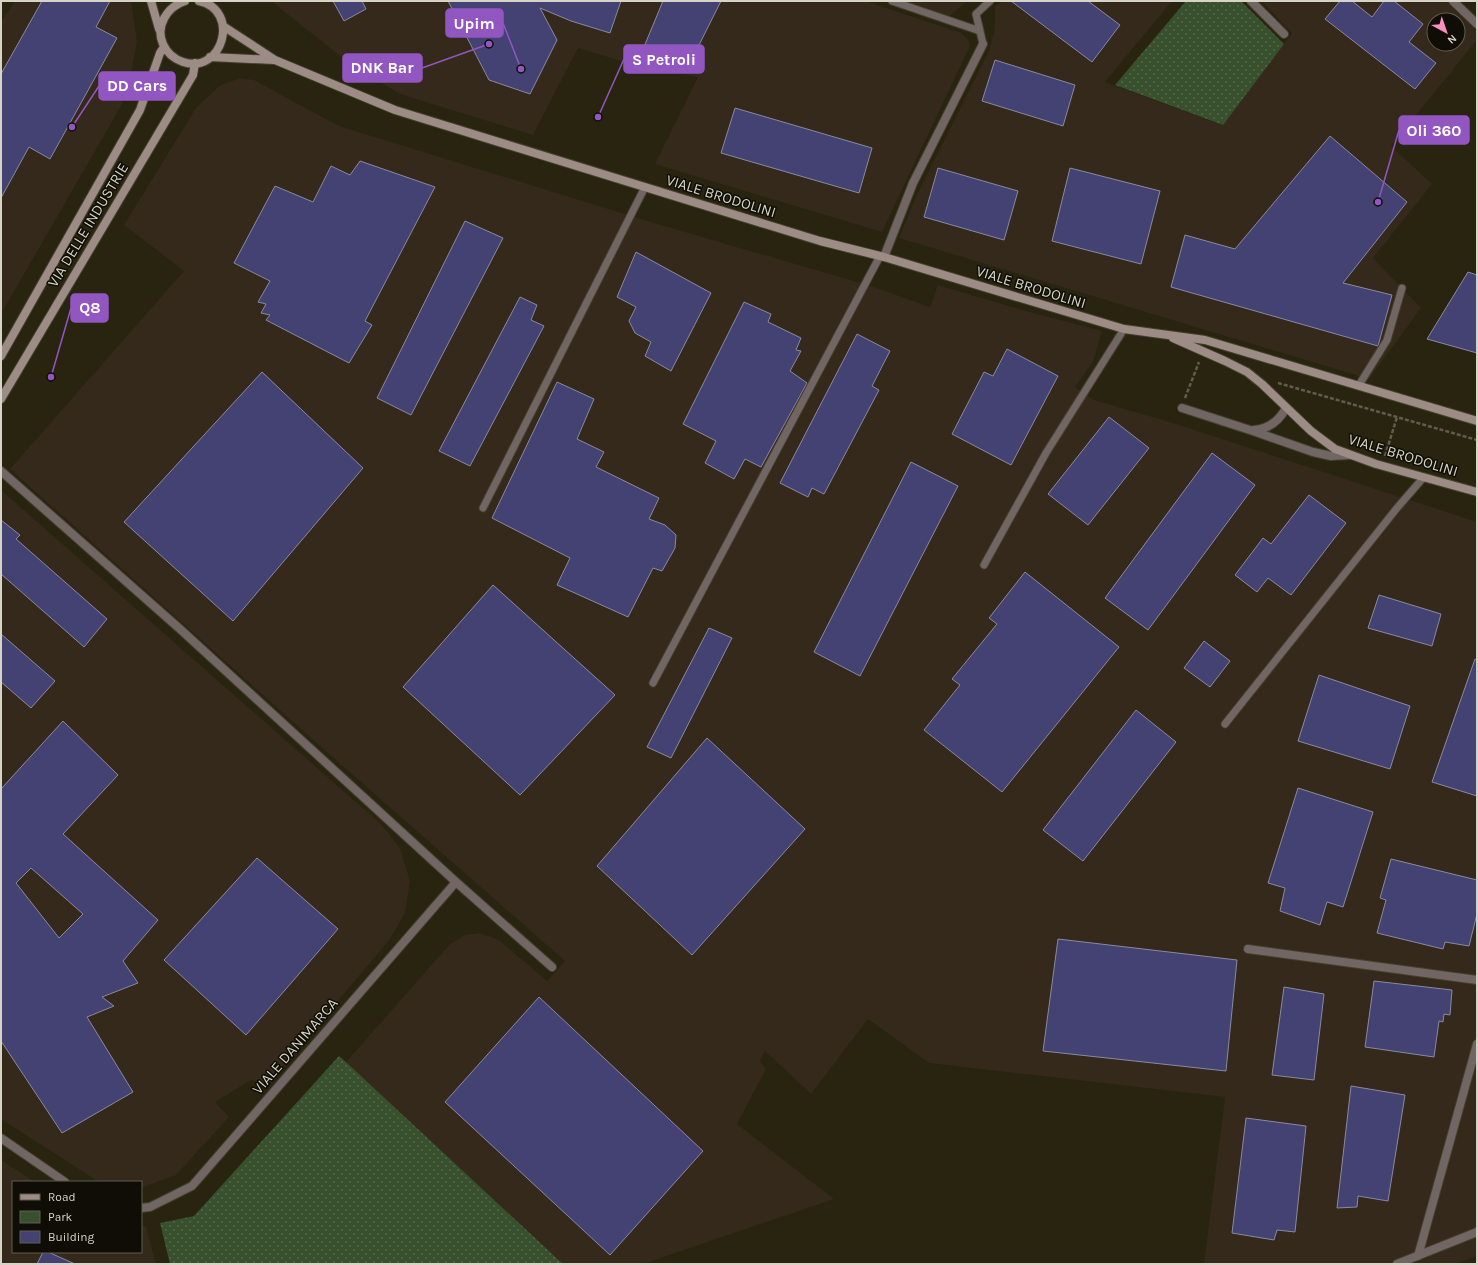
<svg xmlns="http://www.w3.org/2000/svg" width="1478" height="1265" viewBox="0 0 1478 1265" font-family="Karla,sans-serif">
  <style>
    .industrial { fill: #34291a; fill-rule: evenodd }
    .green { fill: url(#green-dots) }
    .building { fill: #444273; stroke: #898aa0; fill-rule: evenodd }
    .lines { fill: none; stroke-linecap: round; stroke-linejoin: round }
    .lane-casing { stroke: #44402d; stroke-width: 9 }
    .street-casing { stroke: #44402d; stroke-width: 10 }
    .secondary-casing { stroke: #44402d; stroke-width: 10 }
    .path { stroke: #605d4b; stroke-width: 2.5; stroke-dasharray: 4 2; stroke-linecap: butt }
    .lane { stroke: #716663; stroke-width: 7 }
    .street { stroke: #716663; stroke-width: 8 }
    .secondary { stroke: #9d8c86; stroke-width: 8 }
    .labels { text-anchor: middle; stroke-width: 3; stroke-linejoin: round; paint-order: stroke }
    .street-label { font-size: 15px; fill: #d6d3c7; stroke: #0f0d05 }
    .leader { fill: none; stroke: #9256c1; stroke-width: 1.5 }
    .callout-dot { fill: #9256c1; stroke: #0f0d05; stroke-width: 1.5 }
    .callout { fill: #9256c1; stroke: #9256c1; stroke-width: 1.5 }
    .callout-label { font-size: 16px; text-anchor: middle; font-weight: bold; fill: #fff }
  </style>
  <defs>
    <pattern id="green-dots" width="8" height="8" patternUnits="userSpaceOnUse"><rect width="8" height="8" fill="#38502e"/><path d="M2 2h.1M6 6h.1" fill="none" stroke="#54684b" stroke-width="1.8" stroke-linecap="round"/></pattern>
  </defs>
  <rect width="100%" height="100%" fill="#282410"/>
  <path class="industrial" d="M15,1H131L137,42L129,83L121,106L1,314V22Z
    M271,1H865L961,33L969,41V48L882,232L655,164L698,77L624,62L578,48L533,135L400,94L350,64Z
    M906,1H967L950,16Z
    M1002,1H1172L1105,82L1222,125L1292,33L1261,1H1446L1477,31V40L1391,146L1432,184L1373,258L1421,308L1369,379L899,238L916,197L989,51L995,28V7ZM1434,20H1458V44H1434Z
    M240,78L254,80L339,126L644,220L871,286L930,307L938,285L1026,311L1102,331L1093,362L1075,387L1094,400L1173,423L1477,522V1256L1455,1264H1204L1225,1097L929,1063L868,1019L811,1094L765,1051L760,1061L766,1069L737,1124L834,1199L643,1264H563L346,1062L450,944L465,935L480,933L499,940L547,981L565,961L337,761L10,469L184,271L124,225L196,108L219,86Z
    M1,490L381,824L400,848L410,881L405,913L390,939L268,1084L251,1080L215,1102L229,1117L176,1175L141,1188V1182H99L1,1119Z
    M1,1160L35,1182H13V1252H141V1226H146L156,1264H1Z"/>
  <path class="green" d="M1186,1H1241L1284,44L1223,125L1115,85Z
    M339,1056L346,1062L563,1264H170L160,1223L194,1216Z"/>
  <path class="building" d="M42,1H110L96,27L117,38L50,159L29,147L1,198V74Z
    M333,1H362L366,9L344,21Z
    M448,1H621L610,33L571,21L540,8L557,40L530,94L489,80Z
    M663,1H721L691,61L641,54Z
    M1011,1H1088L1120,25L1092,62Z
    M1340,1H1352L1372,17L1384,1H1394L1423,24L1409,42L1436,63L1415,89L1325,19Z
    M995,60L1075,85L1063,126L982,101Z
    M735,108L872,148L859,193L721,153Z
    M1330,136L1407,202L1343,283L1392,295L1378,346L1171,287L1185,235L1235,249Z
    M360,161L435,187L365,321L372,325L349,363L266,320L270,315L261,313L266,304L258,302L270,281L234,263L275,186L313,202L331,166L350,175Z
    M938,168L1018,191L1004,240L924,217Z
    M1070,168L1160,191L1141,264L1052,241Z
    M465,221L503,238L411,415L377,398Z
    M636,252L711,293L671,371L645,356L651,342L635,333L629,321L636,307L617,297Z
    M1468,272L1477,275V353L1427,339Z
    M520,297L537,305L531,320L544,326L470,466L439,451Z
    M744,302L771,314L768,322L801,338L796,350L801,351L790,371L807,383L761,467L745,459L734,479L705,463L716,441L683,424Z
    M857,334L890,351L872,386L879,390L824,494L812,488L808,497L780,483Z
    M1007,349L1058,376L1011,465L952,434L984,372L993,376Z
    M262,372L363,468L233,621L124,522Z
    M557,382L594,399L577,439L604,452L596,467L659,498L649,519L665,525L676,535L675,548L662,571L653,568L628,617L557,585L570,558L492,518Z
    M1109,417L1149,448L1088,525L1048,494Z
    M1212,453L1255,485L1148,630L1105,598Z
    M911,462L958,486L860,676L814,652Z
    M1309,495L1346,523L1291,595L1268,578L1257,592L1235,575L1263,538L1271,544Z
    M1,520L20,535L16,539L107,619L84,647L1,574Z
    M1025,572L1119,647L1002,792L924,730L960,685L952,679L997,624L989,618Z
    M493,585L615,695L520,795L403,687Z
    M1379,595L1441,614L1432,646L1368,628Z
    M709,628L732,638L671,758L647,747Z
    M1,634L55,681L31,708L1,682Z
    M1204,641L1230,661L1210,687L1184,668Z
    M1475,659L1477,660V796L1432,782Z
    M1319,675L1410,706L1390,769L1298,741Z
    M1136,710L1176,742L1083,861L1043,830Z
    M63,721L118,775L63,834L158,920L123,961L138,983L102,997L114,1006L87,1017L133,1092L62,1133L1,1041V789ZM31,868L83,914L59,938L16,883Z
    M707,738L805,829L692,955L597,866Z
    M1298,788L1373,812L1343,907L1327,902L1320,925L1280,911L1285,888L1268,883Z
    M257,858L338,929L246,1035L164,960Z
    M1391,859L1477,880V914L1469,946L1445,942L1443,949L1377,933L1386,900L1380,898Z
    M1058,939L1237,960L1226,1071L1043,1051Z
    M1374,981L1452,990L1450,1015L1444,1014L1443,1022L1439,1021L1434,1057L1365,1047Z
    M1284,987L1324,994L1314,1080L1272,1075Z
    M539,997L703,1151L610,1255L445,1102Z
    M1351,1086L1405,1095L1388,1201L1358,1196L1357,1207L1337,1208Z
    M1246,1118L1306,1126L1295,1232L1277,1230L1274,1240L1232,1233Z
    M43,1252H48L75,1264H37Z"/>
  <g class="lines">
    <g class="lane-casing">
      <path id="lane" d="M892,1L980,31
        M983,44L976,14L990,1
        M1359,385L1387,340L1402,288
        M483,508L645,187
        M984,565L1046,453L1124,329
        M653,683L880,256
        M1225,724L1397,508L1423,478"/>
    </g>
    <g class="street-casing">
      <path id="street" d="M1251,1L1284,34
        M1453,1L1477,24
        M884,257L913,183L983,44
        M1182,408L1253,431L1313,452L1331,456L1350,455
        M1254,430C1268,429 1279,421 1286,408
        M1,471L180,629L456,882L552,967
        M1248,949L1477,980
        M1,1138L65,1182
        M141,1208L150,1207L192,1186L456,882
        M1418,1256L1477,1044
        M1397,1264L1477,1232"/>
    </g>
    <g class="secondary-casing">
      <path id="secondary" d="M151,1L159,29
        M185,1C167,7 155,26 163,44C167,53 174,59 183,62C223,75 241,10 199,1
        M223,26L275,60L395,110L820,241L884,257L1124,329L1205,340L1477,421
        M210,57L274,60
        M1173,338L1225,361L1247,372L1262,384L1311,431L1335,449L1376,464L1477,492
        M1,356L140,110L160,53L164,47
        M1,399L193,75L195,63"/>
    </g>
    <path class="path" d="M1278,383L1477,440
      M1185,398L1199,362
      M1385,456L1397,417"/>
    <use href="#lane" class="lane"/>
    <use href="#street" class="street"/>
    <use href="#secondary" class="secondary"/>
  </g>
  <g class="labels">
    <g class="street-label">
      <text transform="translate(721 196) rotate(17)" y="5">VIALE BRODOLINI</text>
      <text transform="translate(88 225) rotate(-59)" y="5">VIA DELLE INDUSTRIE</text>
      <text transform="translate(1031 287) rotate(17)" y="5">VIALE BRODOLINI</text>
      <text transform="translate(1403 455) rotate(17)" y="5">VIALE BRODOLINI</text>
      <text transform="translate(295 1046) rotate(-49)" y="5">VIALE DANIMARCA</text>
    </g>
  </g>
  <path class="leader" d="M521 69L503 23M598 117L624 59M489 44L422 68M72 127L99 86M1378 202L1399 130M51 377L71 308"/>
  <g class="callout-dot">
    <circle cx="521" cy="69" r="4"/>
    <circle cx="598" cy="117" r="4"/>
    <circle cx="489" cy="44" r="4"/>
    <circle cx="72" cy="127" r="4"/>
    <circle cx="1378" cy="202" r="4"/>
    <circle cx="51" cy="377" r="4"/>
  </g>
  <g class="callout">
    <rect x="446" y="9" width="57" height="28" rx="4"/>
    <rect x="624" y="45" width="80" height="28" rx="4"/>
    <rect x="343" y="54" width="79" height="28" rx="4"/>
    <rect x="99" y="72" width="76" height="28" rx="4"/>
    <rect x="1399" y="116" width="70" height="28" rx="4"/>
    <rect x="71" y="294" width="37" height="28" rx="4"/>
  </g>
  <g class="callout-label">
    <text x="474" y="29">Upim</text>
    <text x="664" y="65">S Petroli</text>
    <text x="382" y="73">DNK Bar</text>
    <text x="137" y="91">DD Cars</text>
    <text x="1434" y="136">Oli 360</text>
    <text x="90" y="313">Q8</text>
  </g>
  <rect width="1478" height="1265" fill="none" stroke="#d6d3c7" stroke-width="4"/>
  <rect x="12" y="1181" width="130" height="72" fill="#0f0d05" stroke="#5f5c53"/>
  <rect x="20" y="1194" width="20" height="6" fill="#9d8c86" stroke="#5f5c53"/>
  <text x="48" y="1201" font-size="12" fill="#d6d3c7">Road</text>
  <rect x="20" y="1211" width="20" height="12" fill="#38502e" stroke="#5f5c53"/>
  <text x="48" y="1221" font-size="12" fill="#d6d3c7">Park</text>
  <rect x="20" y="1231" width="20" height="12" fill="#444273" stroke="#5f5c53"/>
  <text x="48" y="1241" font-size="12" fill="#d6d3c7">Building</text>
  <g transform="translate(1446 32) rotate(140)"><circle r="19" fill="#0f0d05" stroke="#5f5c53"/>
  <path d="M0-3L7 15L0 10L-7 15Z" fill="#fc8fc1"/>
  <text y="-6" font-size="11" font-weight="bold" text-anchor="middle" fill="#d6d3c7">N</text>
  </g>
</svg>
